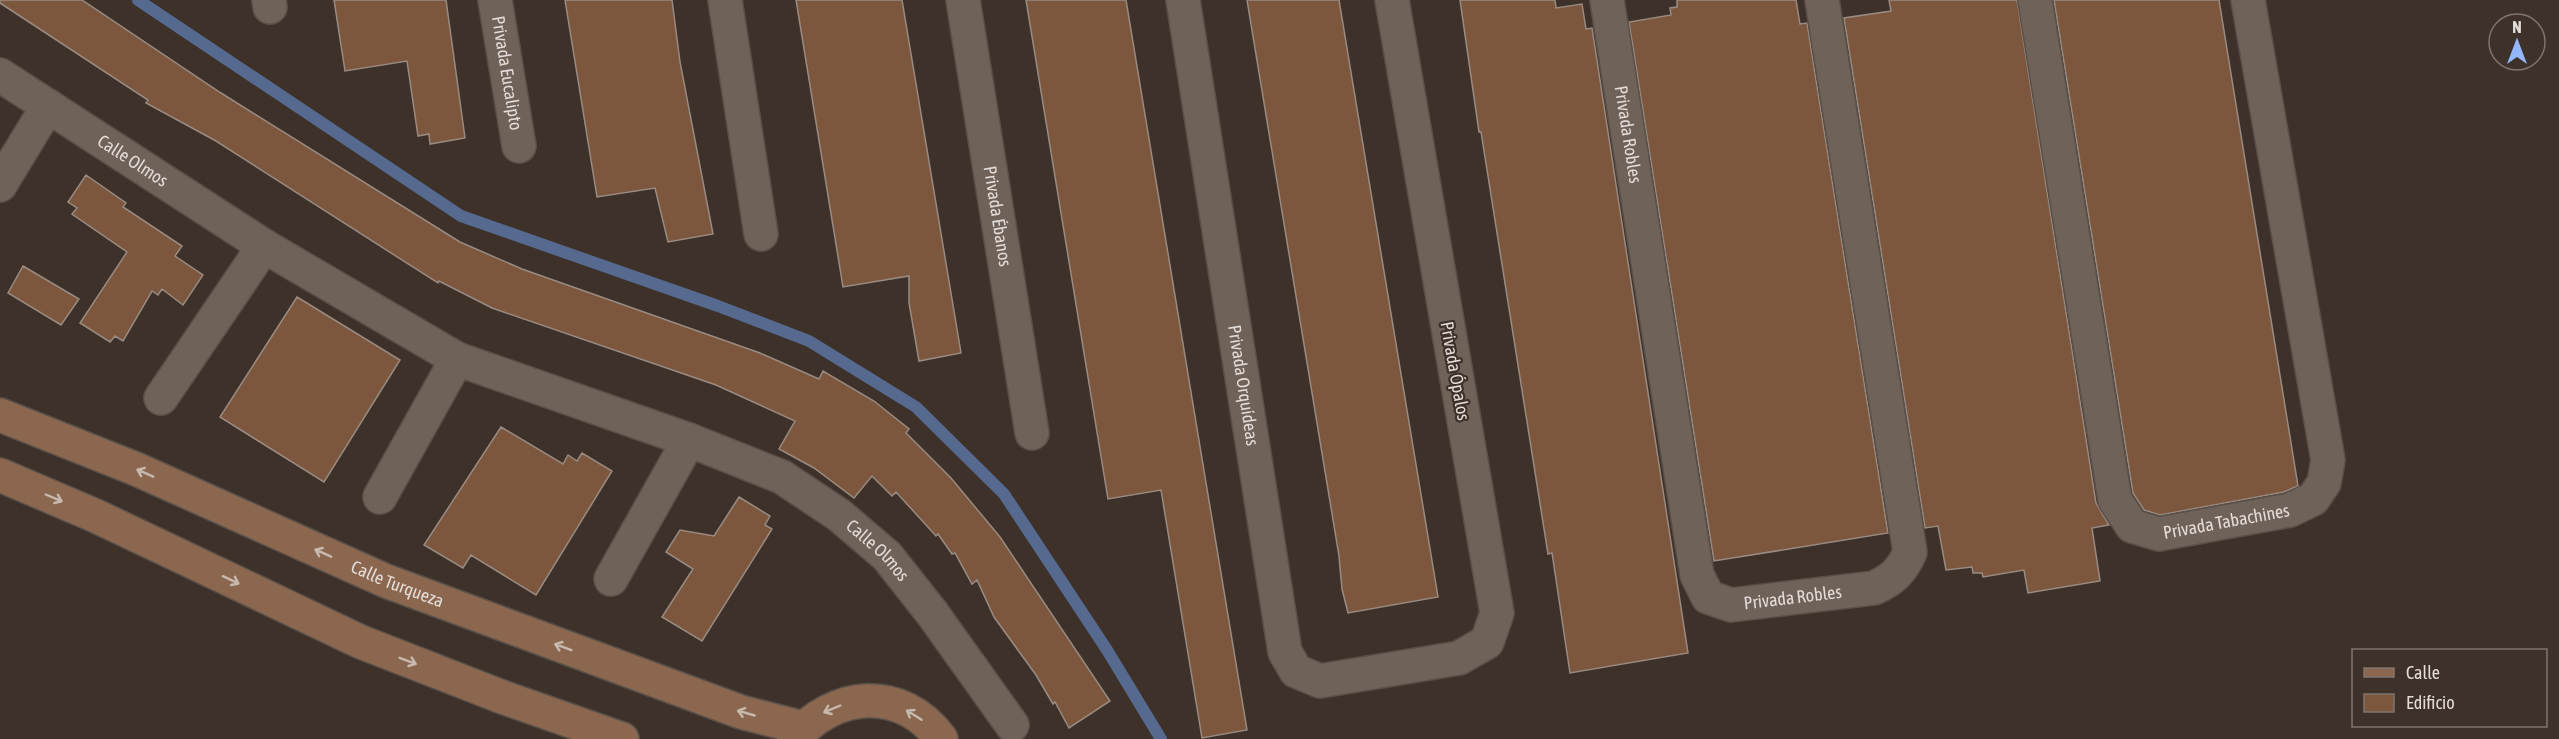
<svg xmlns="http://www.w3.org/2000/svg" width="2559" height="739" viewBox="0 0 2559 739" font-family="'Asap Condensed',sans-serif">
  <style>
    .lines { fill: none; stroke-linecap: round; stroke-linejoin: round }
    .stream { stroke: #56698e; stroke-width: 12 }
    .building { fill: #7c573e; stroke: #998b82; stroke-width: 1.5 }
    .street-casing { stroke: #595049; stroke-width: 36 }
    .secondary-casing { stroke: #595049; stroke-width: 36 }
    .street { stroke: #6f6259; stroke-width: 33 }
    .secondary { stroke: #8a674e; stroke-width: 33 }
    .oneway { stroke: #c8b9ae }
    .labels { text-anchor: middle; stroke-width: 4.5; stroke-linejoin: round; paint-order: stroke }
    .street-label { font-size: 18px; fill: #e3dcd7; stroke: #3d312a }
  </style>
  <rect width="100%" height="100%" fill="#3d312a"/>
  <g class="lines">
    <path class="stream" d="M138,0L461,216L718,306L809,341L916,407L1004,494L1107,650L1161,739"/>
  </g>
  <path class="building" d="M0,0H82L221,93L460,242L522,269L760,353L819,379L823,371L874,401L909,429L906,433L951,478L1000,537L1110,701L1069,728L1055,702L1053,704L1036,675L994,617L977,580L972,584L955,553L952,554L938,534L936,536L896,492L892,496L872,476L854,498L814,468L779,449L795,421L716,385L492,308L439,281L438,283L216,141L146,103L148,100L0,3Z
    M334,0H446L465,138L430,144L429,134L418,136L407,61L345,71Z
    M565,0H672L680,62L713,234L668,242L655,188L597,197Z
    M796,0H902L961,353L919,361L909,303V276L843,287Z
    M1026,0H1126L1247,730L1202,738L1161,490L1108,499Z
    M1247,0H1339L1438,597L1348,613L1342,589L1339,556Z
    M1460,0H1555L1556,8L1582,4L1586,29L1592,28L1688,653L1570,673L1552,553L1548,554L1481,132H1479Z
    M1677,0H1796L1800,24L1807,23L1888,533L1714,561L1629,22L1671,15L1670,8L1677,7Z
    M1889,0H2017L2096,503L2109,525L2092,528L2100,581L2028,593L2024,570L1983,577L1982,573H1973L1972,567L1946,570L1938,526L1925,528L1844,18L1891,11Z
    M2054,0H2219L2298,486L2284,492L2160,515L2144,510L2133,493Z
    M86,175L126,203L123,207L182,246L175,256L203,275L183,305L162,289L158,295L152,291L123,341L115,336L110,342L80,323L127,252L72,214L77,208L68,202Z
    M23,266L79,299L61,325L8,293Z
    M297,297L400,360L324,482L220,417Z
    M501,427L563,464L568,455L577,461L582,453L612,471L536,595L471,555L463,568L424,545Z
    M739,497L770,516L765,525L772,529L702,641L662,617L693,569L666,552L680,530L714,536Z"/>
  <g class="lines">
    <g class="street-casing">
      <g id="street">
        <path d="M269,0L270,7"/>
        <path id="s1" d="M495,0L519,146"/>
        <path d="M725,0L761,234"/>
        <path id="s2" d="M963,0L1032,433"/>
        <path id="s3" d="M1183,0L1285,652L1296,671L1320,681L1459,658L1487,642L1497,613L1392,0"/>
        <path id="s4" d="M1607,0L1697,575L1708,597L1731,605L1874,588C1892,580 1902,571 1910,552L1822,0"/>
        <path id="s5" d="M2035,0L2115,500L2132,526L2159,534L2290,510L2313,499L2324,483L2328,460L2248,0"/>
        <path id="s6" d="M0,75L264,246L457,359L689,440L782,477L839,515L887,556L932,613L1012,725"/>
        <path d="M0,185L48,106"/>
        <path d="M161,398L264,246"/>
        <path d="M380,497L457,359"/>
        <path d="M611,579L689,440"/>
      </g>
    </g>
    <g class="secondary-casing">
      <g id="secondary">
        <path id="s7" d="M0,415L136,469L386,581L741,712L803,728"/>
        <path d="M0,475L96,516L361,642L505,698L622,739"/>
        <path d="M794,739C834,691 902,685 941,739"/>
      </g>
    </g>
    <use href="#street" class="street"/>
    <use href="#secondary" class="secondary"/>
  </g>
  <defs><path id="oneway-shaft" d="M-6 0H5M1.5-3L5.5 0L1.5 3" fill="none" stroke-width="1.6" stroke-linecap="round" stroke-linejoin="round" transform="scale(1.5)"/></defs>
  <g class="oneway">
    <use href="#oneway-shaft" transform="translate(145 473) rotate(-156)"/>
    <use href="#oneway-shaft" transform="translate(54 498) rotate(23)"/>
    <use href="#oneway-shaft" transform="translate(323 553) rotate(-156)"/>
    <use href="#oneway-shaft" transform="translate(231 580) rotate(25)"/>
    <use href="#oneway-shaft" transform="translate(563 647) rotate(-160)"/>
    <use href="#oneway-shaft" transform="translate(408 661) rotate(21)"/>
    <use href="#oneway-shaft" transform="translate(832 709) rotate(157)"/>
    <use href="#oneway-shaft" transform="translate(746 713) rotate(-164)"/>
    <use href="#oneway-shaft" transform="translate(914 715) rotate(-148)"/>
  </g>
  <g class="labels">
    <g class="street-label">
      <text dy="6" stroke="none"><textPath href="#s1" startOffset="74">Privada Eucalipto</textPath></text>
      <text dy="6" stroke="none"><textPath href="#s4" startOffset="136">Privada Robles</textPath></text>
      <text dy="6" stroke="none"><textPath href="#s6" startOffset="158">Calle Olmos</textPath></text>
      <text dy="6" stroke="none"><textPath href="#s2" startOffset="219">Privada Ébanos</textPath></text>
      <text transform="translate(1455 371) rotate(80)" y="6">Privada Ópalos</text>
      <text dy="6" stroke="none"><textPath href="#s3" startOffset="390">Privada Orquídeas</textPath></text>
      <text dy="6" stroke="none"><textPath href="#s5" startOffset="634">Privada Tabachines</textPath></text>
      <text dy="6" stroke="none"><textPath href="#s6" startOffset="1005">Calle Olmos</textPath></text>
      <text dy="6" stroke="none"><textPath href="#s7" startOffset="432">Calle Turqueza</textPath></text>
      <text dy="6" stroke="none"><textPath href="#s4" startOffset="693">Privada Robles</textPath></text>
    </g>
  </g>
  <rect x="2352" y="649" width="195" height="78" fill="#3d312a" stroke="#7f756f" stroke-width="1.5"/>
  <rect x="2364" y="668" width="30" height="9" fill="#8a674e" stroke="#7f756f" stroke-width="1.5"/>
  <text x="2406" y="679" font-size="18" fill="#e3dcd7">Calle</text>
  <rect x="2364" y="694" width="30" height="18" fill="#7c573e" stroke="#7f756f" stroke-width="1.5"/>
  <text x="2406" y="709" font-size="18" fill="#e3dcd7">Edificio</text>
  <g transform="translate(2517 42)"><circle r="28" fill="#3d312a" stroke="#7f756f" stroke-width="1.5"/>
  <path d="M0-4.5L10 22L0 15L-10 22Z" fill="#93b7fd"/>
  <text y="-9" font-size="16" font-weight="bold" text-anchor="middle" fill="#e3dcd7">N</text>
  </g>
</svg>
